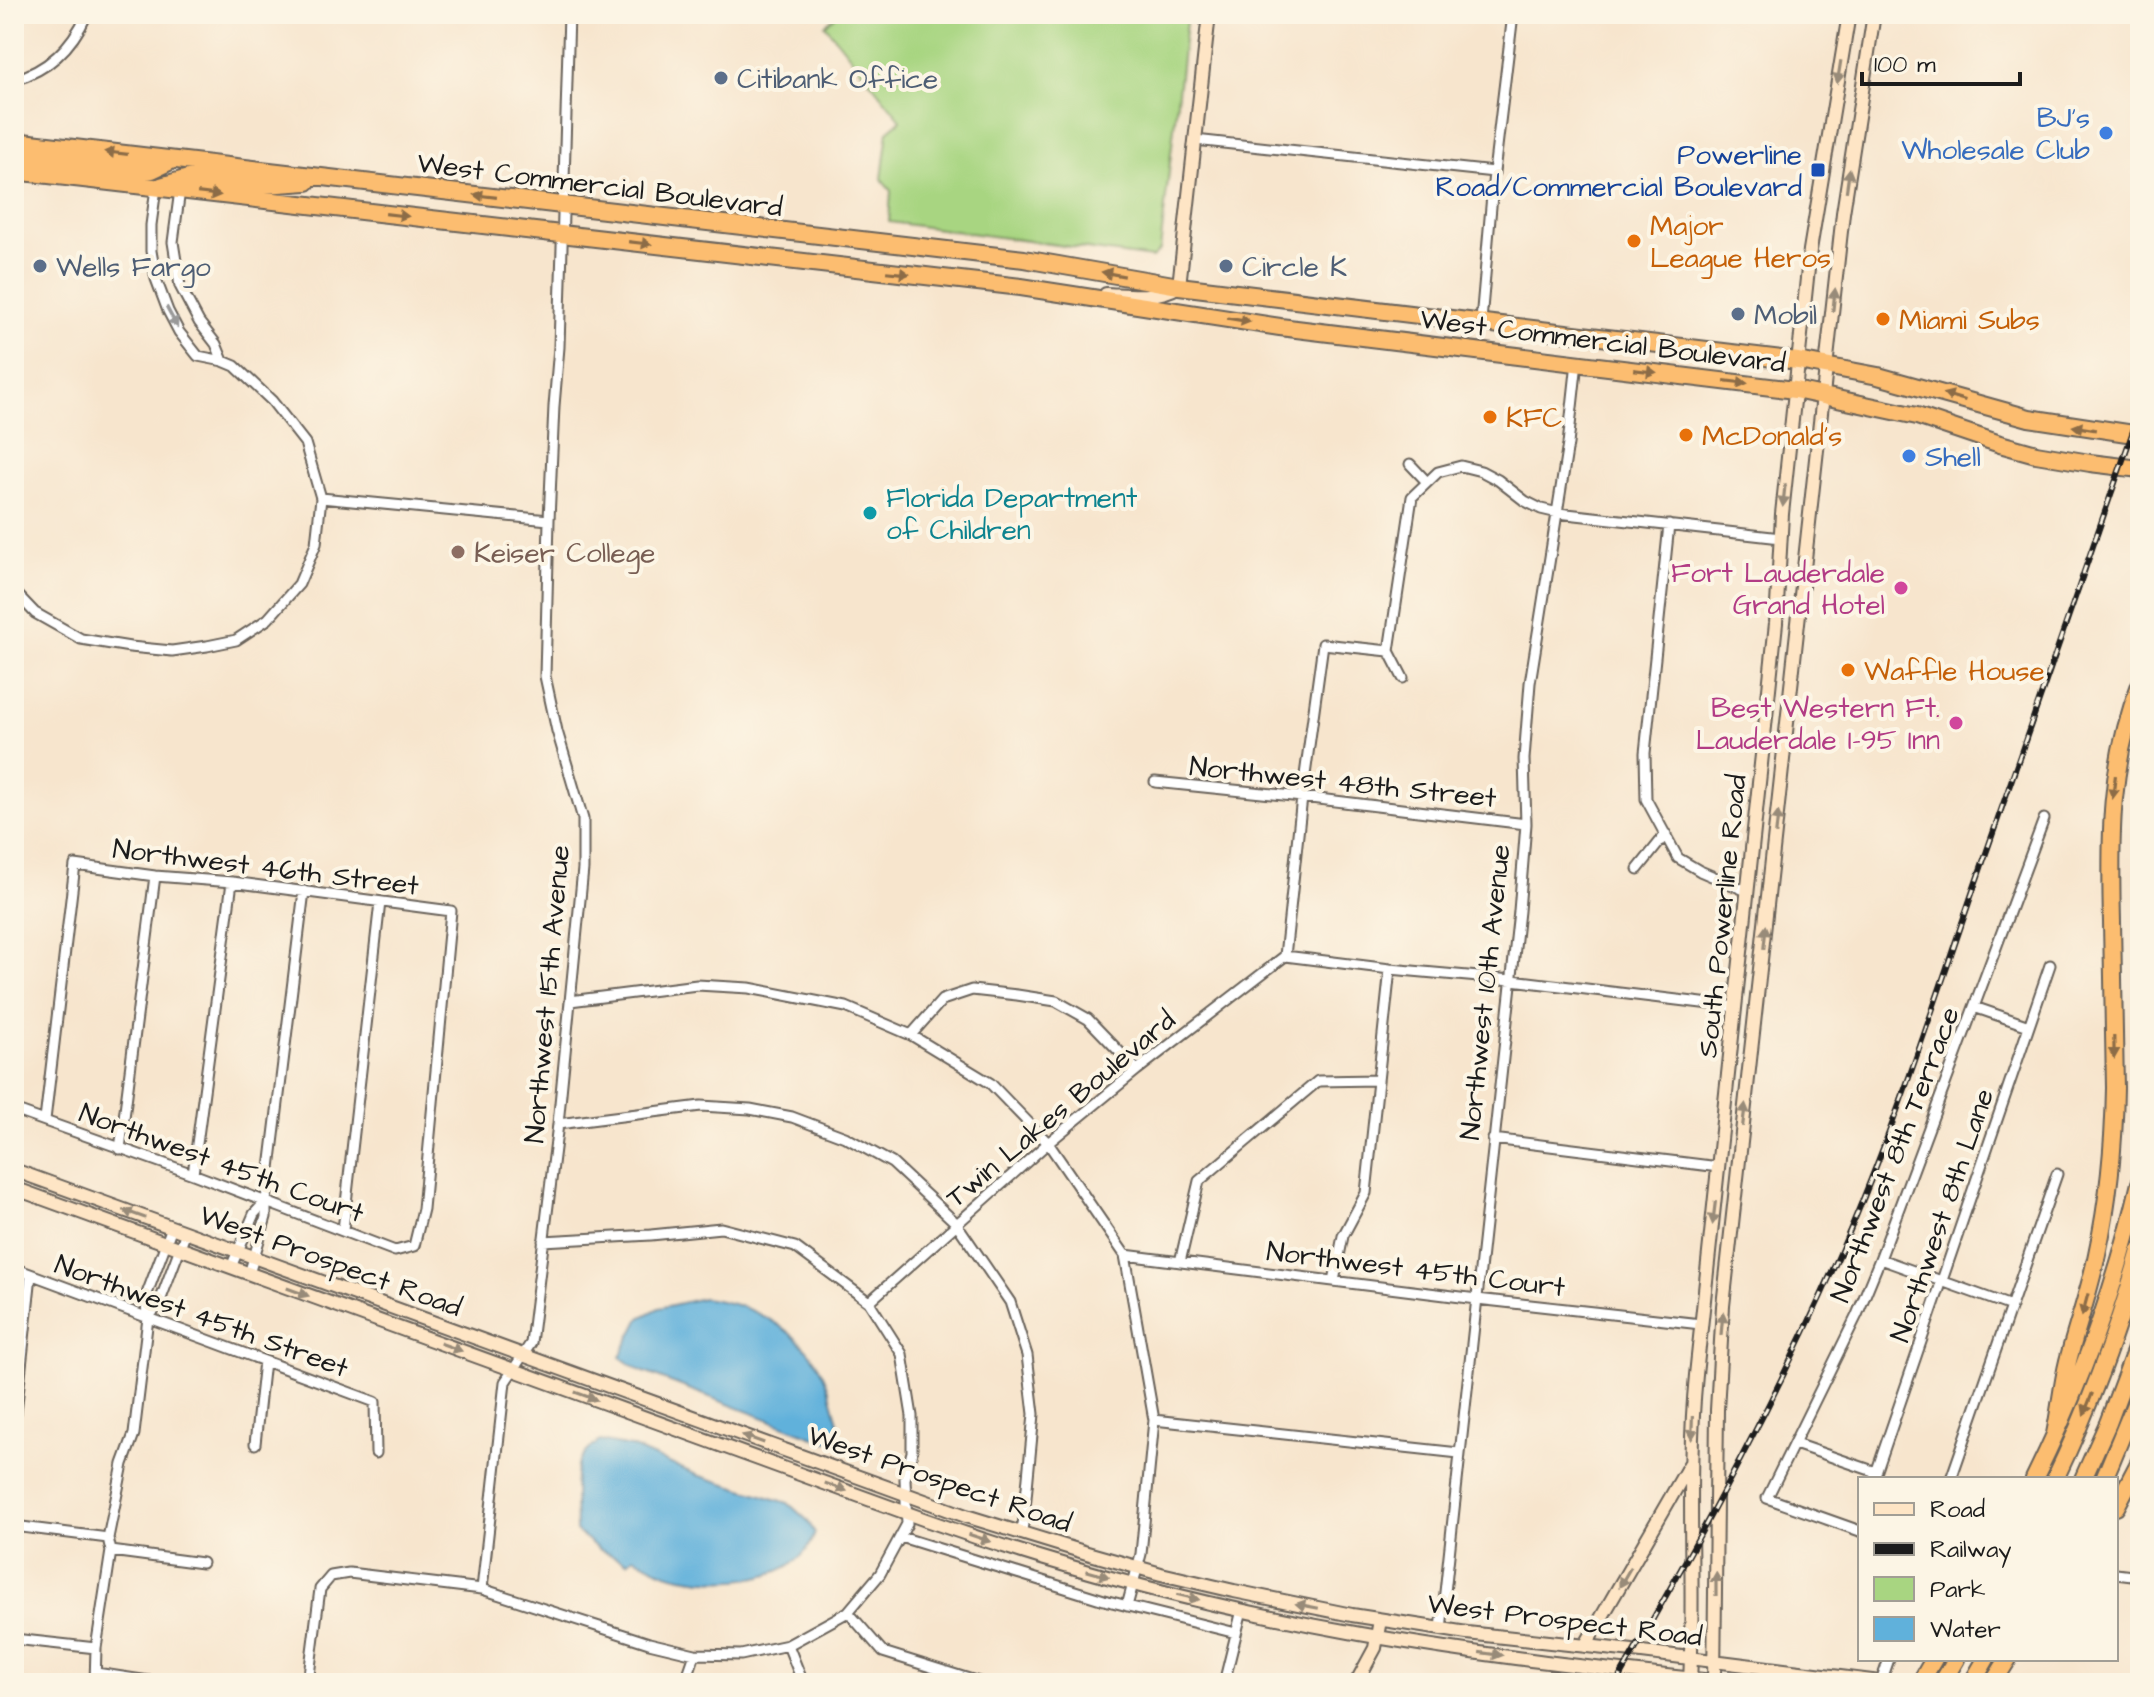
<svg xmlns="http://www.w3.org/2000/svg" width="2154" height="1697" viewBox="0 0 2154 1697" font-family="'Architects Daughter',sans-serif">
  <style>
    .green { fill: #a8d581; stroke: #62784e; stroke-width: 2 }
    .water { fill: #60b1db; stroke: #3e667c; stroke-width: 2 }
    .lines { fill: none; stroke-linecap: round; stroke-linejoin: round }
    .street-casing { stroke: #69625a; stroke-width: 13 }
    .secondary-casing { stroke: #69625a; stroke-width: 16 }
    .highway-casing { stroke: #69625a; stroke-width: 20 }
    .street { stroke: #fff; stroke-width: 9 }
    .secondary { stroke: #fee5c5; stroke-width: 12 }
    .highway { stroke: #fcbd6f; stroke-width: 16 }
    .rail-casing { stroke: #1c1c1c; stroke-width: 6 }
    .rail { stroke: #fcf5e5; stroke-width: 3; stroke-dasharray: 9; stroke-linecap: butt }
    .oneway { fill: #988b79 }
    .oneway2 { fill: #8c6c46 }
    .oneway3 { fill: #999 }
    .service-dot { fill: #5c6f8a; stroke: #fcf5e5; stroke-width: 3 }
    .shop-dot { fill: #3f7fe0; stroke: #fcf5e5; stroke-width: 3 }
    .transit-dot { fill: #1a4fb4; stroke: #fcf5e5; stroke-width: 3 }
    .food-dot { fill: #e8710a; stroke: #fcf5e5; stroke-width: 3 }
    .culture-dot { fill: #0f9aa8; stroke: #fcf5e5; stroke-width: 3 }
    .education-dot { fill: #8d6e63; stroke: #fcf5e5; stroke-width: 3 }
    .hotel-dot { fill: #d1479c; stroke: #fcf5e5; stroke-width: 3 }
    .labels { text-anchor: middle; stroke-width: 8; stroke-linejoin: round; paint-order: stroke }
    .service-label { font-size: 28px; fill: #4e5e75; stroke: #fcf5e5; text-anchor: start }
    .shop-label { font-size: 28px; fill: #366cbe; stroke: #fcf5e5; text-anchor: end }
    .transit-label { font-size: 28px; fill: #164399; stroke: #fcf5e5; text-anchor: end }
    .street-label { font-size: 28px; fill: #1c1c1c; stroke: #fcf5e5 }
    .food-label { font-size: 28px; fill: #c56008; stroke: #fcf5e5; text-anchor: start }
    .culture-label { font-size: 28px; fill: #0d838f; stroke: #fcf5e5; text-anchor: start }
    .education-label { font-size: 28px; fill: #785e54; stroke: #fcf5e5; text-anchor: start }
    .hotel-label { font-size: 28px; fill: #b23c85; stroke: #fcf5e5; text-anchor: end }
  </style>
  <rect width="100%" height="100%" fill="#fcf5e5"/>
  <filter id="ink" filterUnits="userSpaceOnUse"><feTurbulence type="fractalNoise" baseFrequency=".0125" numOctaves="2"/><feDisplacementMap in="SourceGraphic" scale="16" xChannelSelector="R" yChannelSelector="G"/><feConvolveMatrix kernelMatrix="1 2 1 2 8 2 1 2 1" color-interpolation-filters="sRGB"/></filter>
  <filter id="wash" filterUnits="userSpaceOnUse"><feTurbulence type="fractalNoise" baseFrequency=".006" numOctaves="4" result="noise"/><feDisplacementMap in="SourceGraphic" scale="32" xChannelSelector="R" yChannelSelector="G"/><feGaussianBlur stdDeviation="1.8" result="paint"/><feColorMatrix in="noise" values="0 0 0 0 0 0 0 0 0 0 0 0 0 0 0 0 0 1.4 0 .05"/><feComposite in="paint" operator="in"/></filter>
  <g filter="url(#wash)">
    <rect width="100%" height="100%" fill="#f7e5cd"/>
    <path class="green" d="M838,14H1187L1160,250L1152,258L889,222L891,191L882,179L888,131L901,120L825,25Z"/>
    <path class="water" d="M703,1298C754,1304 808,1333 827,1384C832,1397 835,1412 839,1426L827,1442L639,1370L620,1357L640,1318L659,1308Z
      M600,1441L631,1447L697,1475L788,1503L807,1520L815,1533C800,1585 716,1586 673,1575C660,1572 646,1563 634,1557L627,1562L598,1549L576,1531C576,1515 573,1479 578,1465C582,1454 591,1447 600,1441Z"/>
  </g>
  <g filter="url(#ink)">
    <g class="lines">
      <g class="street-casing">
        <path id="street" d="M14,80C49,70 72,47 87,14
          M1195,140L1494,172
          M180,190L173,242L180,286L199,322L216,344L223,361
          M1481,321L1494,172L1513,14
          M1410,464L1427,482
          M321,498L549,520
          M1669,525L1645,753L1646,799L1678,858L1700,871L1747,891
          M14,591L35,613L81,639L130,647L172,651L207,646L236,640L268,619L299,584L316,544L321,498L305,443L272,401L235,366L223,361L198,356L179,332L168,311L156,279L151,251V225L156,188
          M1403,678L1389,651L1412,497L1438,472L1461,466L1481,471L1498,480L1525,501L1541,509L1558,513L1781,538
          M1155,782L1302,797L1526,824
          M1638,869L1666,834
          M1285,956L1390,969L1512,980L1735,1007
          M1285,956L1302,797L1323,644L1389,651
          M570,1001L697,985L749,988L846,1007L911,1035L990,1083L1048,1143L1125,1255L1154,1420L1141,1554L1127,1606
          M1974,1007L2029,1026
          M911,1035L942,1000L972,990L1017,995L1056,1001L1088,1019L1137,1070
          M14,1110L193,1174L395,1251L414,1246L423,1209L451,911L232,882L155,876L75,865L45,1120
          M558,1124L701,1106L750,1109L792,1117L845,1137L892,1163L956,1223L1010,1302L1027,1355L1034,1414L1024,1519L1021,1534
          M1493,1139L1719,1167
          M120,1149L155,876
          M193,1174L232,882
          M343,1230L380,902
          M543,1241L651,1235L721,1228L795,1247L869,1302L902,1354L912,1416V1452L905,1479L907,1524L880,1574L848,1612
          M1125,1255L1477,1299L1701,1324
          M1880,1259L2011,1306
          M1180,1262L1199,1181L1318,1081L1377,1080
          M231,1267L254,1214L266,1201
          M14,1268L375,1402L376,1453
          M249,1274L266,1217V1201L304,891
          M1334,1281L1343,1236L1366,1193L1390,969
          M869,1302L1048,1143L1137,1070L1285,956
          M148,1318L159,1304L186,1232
          M16,1413L31,1275
          M1154,1420L1459,1453
          M255,1444L264,1361
          M1795,1444L1876,1472
          M1874,1479L2050,965
          M1951,1479L2057,1174
          M14,1526L108,1538
          M1860,1531L1767,1498L1857,1315L1880,1259L2044,819
          M901,1537L1104,1600L1236,1633
          M111,1551L202,1563
          M2116,1574L2140,1577
          M482,1589L505,1382L531,1343L558,1124L583,869V819L557,731L545,676L549,520L554,406L559,347L569,14
          M1441,1629L1519,911L1526,824L1524,759L1530,683L1568,444L1577,362
          M14,1639L96,1648
          M788,1645L803,1683
          M96,1673L162,1683
          M1881,1682L1889,1659
          M95,1683L96,1648L111,1551L108,1538L123,1464L134,1434L148,1318L145,1299L172,1227
          M308,1683L320,1589L331,1576L349,1573L482,1589L649,1643L695,1654L741,1655L788,1645L848,1612L883,1652L982,1683
          M685,1683L695,1654
          M1224,1683L1242,1610"/>
      </g>
      <g class="secondary-casing">
        <path id="secondary" d="M1106,294C1131,295 1157,299 1179,286L1209,14
          M14,1170L966,1516L1087,1553L1161,1574L1234,1591L1352,1615L1467,1633L1642,1652L1888,1683
          M14,1188L926,1520C1067,1570 1213,1608 1360,1634C1483,1656 1608,1670 1733,1683
          M1585,1646L1690,1464
          M1356,1683L1375,1648L1380,1620
          M1690,1683C1695,1580 1686,1477 1696,1375L1776,623L1782,514L1810,250L1849,14
          M1714,1683L1717,1410L1723,1306L1843,213L1874,14"/>
      </g>
      <g class="highway-casing">
        <path id="highway" d="M14,141L1024,259L1179,286L1798,361L1878,376L2029,418L2140,435
          M14,158H33L139,171L152,170L173,160
          M14,171L1021,287L1280,327L1795,390L1917,416L2000,444L2036,454L2090,463L2140,469
          M161,186L192,177L265,185L307,182
          M2055,1434C2060,1410 2062,1385 2068,1361C2077,1325 2090,1290 2097,1254C2109,1199 2114,1144 2115,1088C2114,1033 2113,977 2112,922C2110,839 2109,764 2140,685
          M2034,1479C2081,1384 2116,1287 2140,1183
          M2055,1479C2090,1406 2118,1329 2140,1251
          M2083,1479L2108,1423L2140,1338
          M2104,1479L2140,1392
          M2116,1507L2140,1461
          M1920,1683L1934,1659
          M1942,1683L1956,1659
          M1972,1683L1986,1659
          M1993,1683L2008,1659"/>
      </g>
      <use href="#street" class="street"/>
      <use href="#secondary" class="secondary"/>
      <use href="#highway" class="highway"/>
      <g class="rail-casing">
        <path id="rail" d="M1616,1683C1702,1535 1784,1385 1851,1228C1899,1115 1936,998 1976,882C2030,725 2085,568 2140,411"/>
      </g>
      <use href="#rail" class="rail"/>
    </g>
    <defs><path id="oneway-solid" d="M-6-.8H1V-3.2L6.5 0L1 3.2V.8H-6Z" transform="scale(2)"/></defs>
    <g class="oneway">
      <use href="#oneway-solid" transform="translate(1839 72) rotate(99)"/>
      <use href="#oneway-solid" transform="translate(1848 180) rotate(-82)"/>
      <use href="#oneway-solid" transform="translate(1834 300) rotate(-84)"/>
      <use href="#oneway-solid" transform="translate(1784 495) rotate(96)"/>
      <use href="#oneway-solid" transform="translate(1777 823) rotate(-84)"/>
      <use href="#oneway-solid" transform="translate(1765 937) rotate(-84)"/>
      <use href="#oneway-solid" transform="translate(1744 1115) rotate(-83)"/>
      <use href="#oneway-solid" transform="translate(1714 1213) rotate(97)"/>
      <use href="#oneway-solid" transform="translate(134 1214) rotate(-160)"/>
      <use href="#oneway-solid" transform="translate(298 1292) rotate(20)"/>
      <use href="#oneway-solid" transform="translate(1722 1324) rotate(-85)"/>
      <use href="#oneway-solid" transform="translate(451 1347) rotate(20)"/>
      <use href="#oneway-solid" transform="translate(586 1396) rotate(20)"/>
      <use href="#oneway-solid" transform="translate(1692 1428) rotate(92)"/>
      <use href="#oneway-solid" transform="translate(753 1439) rotate(-160)"/>
      <use href="#oneway-solid" transform="translate(836 1487) rotate(20)"/>
      <use href="#oneway-solid" transform="translate(980 1538) rotate(18)"/>
      <use href="#oneway-solid" transform="translate(1098 1574) rotate(16)"/>
      <use href="#oneway-solid" transform="translate(1625 1577) rotate(120)"/>
      <use href="#oneway-solid" transform="translate(1716 1584) rotate(-90)"/>
      <use href="#oneway-solid" transform="translate(1188 1597) rotate(13)"/>
      <use href="#oneway-solid" transform="translate(1307 1606) rotate(-169)"/>
      <use href="#oneway-solid" transform="translate(1491 1654) rotate(8)"/>
    </g>
    <g class="oneway2">
      <use href="#oneway-solid" transform="translate(116 153) rotate(-173)"/>
      <use href="#oneway-solid" transform="translate(209 194) rotate(7)"/>
      <use href="#oneway-solid" transform="translate(485 196) rotate(-173)"/>
      <use href="#oneway-solid" transform="translate(397 215) rotate(7)"/>
      <use href="#oneway-solid" transform="translate(640 243) rotate(7)"/>
      <use href="#oneway-solid" transform="translate(898 273) rotate(6)"/>
      <use href="#oneway-solid" transform="translate(1113 274) rotate(-170)"/>
      <use href="#oneway-solid" transform="translate(1239 320) rotate(9)"/>
      <use href="#oneway-solid" transform="translate(1645 371) rotate(7)"/>
      <use href="#oneway-solid" transform="translate(1736 382) rotate(7)"/>
      <use href="#oneway-solid" transform="translate(1954 397) rotate(-163)"/>
      <use href="#oneway-solid" transform="translate(2084 428) rotate(-171)"/>
      <use href="#oneway-solid" transform="translate(2114 787) rotate(97)"/>
      <use href="#oneway-solid" transform="translate(2114 1047) rotate(89)"/>
      <use href="#oneway-solid" transform="translate(2085 1305) rotate(105)"/>
      <use href="#oneway-solid" transform="translate(2088 1404) rotate(112)"/>
    </g>
    <use class="oneway3" href="#oneway-solid" transform="translate(172 317) rotate(62)"/>
  </g>
  <g class="service-dot">
    <circle cx="721" cy="78" r="8"/>
    <circle cx="40" cy="266" r="8"/>
    <circle cx="1226" cy="266" r="8"/>
    <circle cx="1738" cy="314" r="8"/>
  </g>
  <g class="shop-dot">
    <circle cx="2106" cy="133" r="8"/>
    <circle cx="1909" cy="456" r="8"/>
  </g>
  <rect class="transit-dot" x="1810" y="162" width="16" height="16" rx="4"/>
  <g class="food-dot">
    <circle cx="1634" cy="241" r="8"/>
    <circle cx="1883" cy="319" r="8"/>
    <circle cx="1490" cy="417" r="8"/>
    <circle cx="1686" cy="435" r="8"/>
    <circle cx="1848" cy="670" r="8"/>
  </g>
  <circle class="culture-dot" cx="870" cy="513" r="8"/>
  <circle class="education-dot" cx="458" cy="552" r="8"/>
  <g class="hotel-dot">
    <circle cx="1901" cy="588" r="8"/>
    <circle cx="1956" cy="723" r="8"/>
  </g>
  <g class="labels">
    <g class="service-label">
      <text x="737" y="88">Citibank Office</text>
      <text x="56" y="276">Wells Fargo</text>
      <text x="1242" y="276">Circle K</text>
      <text x="1754" y="324">Mobil</text>
    </g>
    <g class="shop-label">
      <text x="2090" y="127">BJ's<tspan x="2090" dy="32">Wholesale Club</tspan></text>
      <text x="1925" y="466" text-anchor="start">Shell</text>
    </g>
    <g class="transit-label">
      <text x="1802" y="164">Powerline<tspan x="1802" dy="32">Road/Commercial Boulevard</tspan></text>
    </g>
    <g class="street-label">
      <text transform="translate(600 184) rotate(7)" y="10">West Commercial Boulevard</text>
      <text transform="translate(1603 340) rotate(7)" y="10">West Commercial Boulevard</text>
      <text transform="translate(1343 781) rotate(6)" y="10">Northwest 48th Street</text>
      <text transform="translate(266 866) rotate(7)" y="10">Northwest 46th Street</text>
      <text transform="translate(1721 916) rotate(-84)" y="10">South Powerline Road</text>
      <text transform="translate(1484 992) rotate(-84)" y="10">Northwest 10th Avenue</text>
      <text transform="translate(546 994) rotate(-85)" y="10">Northwest 15th Avenue</text>
      <text transform="translate(1060 1108) rotate(-40)" y="10">Twin Lakes Boulevard</text>
      <text transform="translate(1894 1154) rotate(-69)" y="10">Northwest 8th Terrace</text>
      <text transform="translate(222 1162) rotate(20)" y="10">Northwest 45th Court</text>
      <text transform="translate(1941 1215) rotate(-71)" y="10">Northwest 8th Lane</text>
      <text transform="translate(331 1260) rotate(20)" y="10">West Prospect Road</text>
      <text transform="translate(1416 1268) rotate(7)" y="10">Northwest 45th Court</text>
      <text transform="translate(202 1315) rotate(20)" y="10">Northwest 45th Street</text>
      <text transform="translate(940 1478) rotate(19)" y="10">West Prospect Road</text>
      <text transform="translate(1565 1619) rotate(7)" y="10">West Prospect Road</text>
    </g>
    <g class="food-label">
      <text x="1650" y="235">Major<tspan x="1650" dy="32">League Heros</tspan></text>
      <text x="1899" y="329">Miami Subs</text>
      <text x="1506" y="427">KFC</text>
      <text x="1702" y="445">McDonald's</text>
      <text x="1864" y="680">Waffle House</text>
    </g>
    <g class="culture-label">
      <text x="886" y="507">Florida Department<tspan x="886" dy="32">of Children</tspan></text>
    </g>
    <g class="education-label">
      <text x="474" y="562">Keiser College</text>
    </g>
    <g class="hotel-label">
      <text x="1885" y="582">Fort Lauderdale<tspan x="1885" dy="32">Grand Hotel</tspan></text>
      <text x="1940" y="717">Best Western Ft.<tspan x="1940" dy="32">Lauderdale I-95 Inn</tspan></text>
    </g>
  </g>
  <rect width="2154" height="1697" fill="none" stroke="#fcf5e5" stroke-width="48"/>
  <rect x="1858" y="1477" width="260" height="184" fill="#fcf5e5" stroke="#a29e95" stroke-width="2"/>
  <rect x="1874" y="1503" width="40" height="12" fill="#fee5c5" stroke="#a29e95" stroke-width="2"/>
  <text x="1930" y="1517" font-size="24" fill="#1c1c1c">Road</text>
  <rect x="1874" y="1543" width="40" height="12" fill="#1c1c1c" stroke="#a29e95" stroke-width="2"/>
  <text x="1930" y="1557" font-size="24" fill="#1c1c1c">Railway</text>
  <rect x="1874" y="1577" width="40" height="24" fill="#a8d581" stroke="#a29e95" stroke-width="2"/>
  <text x="1930" y="1597" font-size="24" fill="#1c1c1c">Park</text>
  <rect x="1874" y="1617" width="40" height="24" fill="#60b1db" stroke="#a29e95" stroke-width="2"/>
  <text x="1930" y="1637" font-size="24" fill="#1c1c1c">Water</text>
  <path d="M1862 72v12h158v-12" fill="none" stroke="#1c1c1c" stroke-width="4"/>
  <text x="1874" y="72" font-size="24" fill="#1c1c1c" stroke="#fcf5e5" stroke-width="6" paint-order="stroke">100 m</text>
</svg>
